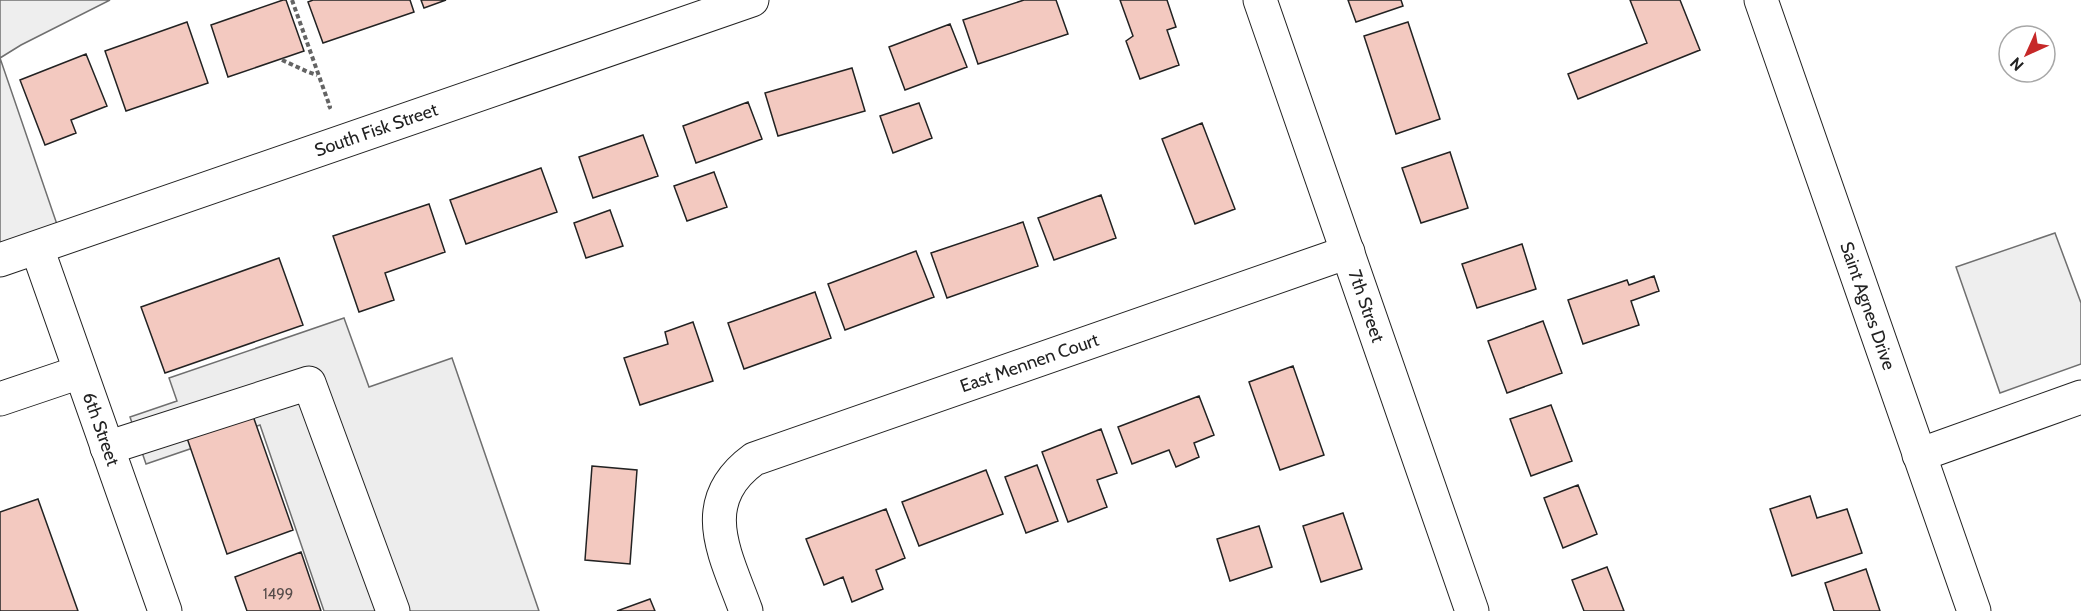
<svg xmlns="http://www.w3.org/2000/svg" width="2081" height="611" viewBox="0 0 2081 611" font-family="Cabin,sans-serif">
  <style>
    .green { fill: #eee; stroke: #6f6f6f; stroke-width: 1.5 }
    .parking { fill: #ededed; stroke: #6f6f6f; stroke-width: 1.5 }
    .building { fill: #f3c9c0; stroke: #222; stroke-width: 1.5 }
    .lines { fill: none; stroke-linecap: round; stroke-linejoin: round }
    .minor-casing { stroke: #222; stroke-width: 35 }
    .path { stroke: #646464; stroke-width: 4; stroke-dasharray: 4.5 3; stroke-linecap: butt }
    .minor { stroke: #fff; stroke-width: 33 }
    .labels { text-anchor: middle; stroke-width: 4.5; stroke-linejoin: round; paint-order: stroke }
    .number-label { font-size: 15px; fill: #564c4a }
    .street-label { font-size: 18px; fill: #222; stroke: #fff }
  </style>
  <rect width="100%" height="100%" fill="#fff"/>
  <path class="green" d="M0,0H110L21,45L0,58L62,239L0,260Z
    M2055,233L2081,303V364L2000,393L1956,267Z"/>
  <path class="parking" d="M344,318L369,387L452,358L539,611H324L260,425L146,464L130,417L177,401L169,378Z"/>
  <path class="building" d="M283,0H286L304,51L228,77L211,25Z
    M313,0H410L414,12L323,43L308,2Z
    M421,0H446L424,8Z
    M1024,0H1056L1068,34L978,64L963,20Z
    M1120,0H1167L1176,27L1167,30L1179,65L1140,79L1126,41L1133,36Z
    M1348,0H1401L1403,6L1356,22Z
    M1630,0H1680L1700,50L1578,99L1568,74L1647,43Z
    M187,22L208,83L126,111L105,51Z
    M1408,22L1440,119L1396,134L1364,36Z
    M950,24L967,67L905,90L889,47Z
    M86,54L107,106L71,120L76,133L45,145L20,80Z
    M852,68L865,111L778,136L765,93Z
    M748,102L762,139L696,163L683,126Z
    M919,103L932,138L893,153L880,116Z
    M1202,123L1235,209L1195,224L1162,139Z
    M643,135L658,176L593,198L579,157Z
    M1450,152L1468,208L1421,223L1402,168Z
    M541,168L557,212L466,244L450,200Z
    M714,172L727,207L687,221L674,186Z
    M1101,195L1116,238L1054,260L1038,218Z
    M429,204L445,252L385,273L394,300L359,312L333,236Z
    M610,210L623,246L586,258L574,223Z
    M1023,222L1038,266L947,298L931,253Z
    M1522,244L1536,289L1477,308L1462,264Z
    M916,251L934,297L845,330L828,284Z
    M279,258L303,325L165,373L141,307Z
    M1654,276L1659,291L1631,301L1639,325L1583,344L1568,300L1627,280L1629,285Z
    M815,292L831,338L744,369L728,323Z
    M1543,321L1562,373L1507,393L1488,341Z
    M693,322L713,381L640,405L624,358L668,344L665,332Z
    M1293,366L1324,455L1280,470L1249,382Z
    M1199,396L1214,435L1194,443L1199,457L1176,467L1169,450L1132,464L1118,427Z
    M1551,405L1572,461L1531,476L1510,419Z
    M253,416L293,530L227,554L187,438Z
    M1101,429L1117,473L1097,480L1107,507L1068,522L1042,452Z
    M1037,465L1058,521L1026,533L1005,477Z
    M592,466L637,470L630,564L585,560Z
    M986,470L1003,514L919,546L902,502Z
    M1578,485L1597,534L1563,548L1544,498Z
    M1810,496L1817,518L1847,509L1862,553L1792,576L1770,509Z
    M38,499L78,611H0V512Z
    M886,509L905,558L876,570L883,589L852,602L843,577L824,585L806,539Z
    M1343,513L1362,569L1321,582L1303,526Z
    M1259,526L1272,567L1230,581L1217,539Z
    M301,552L321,611H247L235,577Z
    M1607,567L1624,611H1584L1572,580Z
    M1866,569L1880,611H1834L1825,583Z
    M650,599L655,611H617Z"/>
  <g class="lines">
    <g class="minor-casing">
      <g id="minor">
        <path id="s1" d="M1260,0L1472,611"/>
        <path id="s2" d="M1761,0L1974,611"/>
        <path id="s3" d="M37,248L165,611"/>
        <path id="s4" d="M0,260L752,0"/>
        <path d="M0,399L80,372"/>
        <path d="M107,448L309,383L393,611"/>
        <path d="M1919,455L2081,397"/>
        <path id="s5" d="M746,611C726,555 694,503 754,459L1348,252"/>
      </g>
    </g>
    <path class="path" d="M292,0L330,107L328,108
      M282,60L308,72L317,75"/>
    <use href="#minor" class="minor"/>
  </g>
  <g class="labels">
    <g class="number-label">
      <text x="278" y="599">1499</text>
    </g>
    <g class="street-label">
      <text dy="6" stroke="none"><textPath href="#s4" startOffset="398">South Fisk Street</textPath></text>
      <text dy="6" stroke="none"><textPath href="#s2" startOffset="324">Saint Agnes Drive</textPath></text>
      <text dy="6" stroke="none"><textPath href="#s1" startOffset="324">7th Street</textPath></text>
      <text dy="6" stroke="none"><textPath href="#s5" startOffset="460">East Mennen Court</textPath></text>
      <text dy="6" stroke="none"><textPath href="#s3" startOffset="192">6th Street</textPath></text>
    </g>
  </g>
  <g transform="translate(2027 54) rotate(225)"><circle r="28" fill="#ffffff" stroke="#a7a7a7" stroke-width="1.5"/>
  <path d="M0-4.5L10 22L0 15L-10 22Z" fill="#c62828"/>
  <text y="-9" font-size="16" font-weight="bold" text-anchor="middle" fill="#222222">N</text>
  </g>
</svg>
